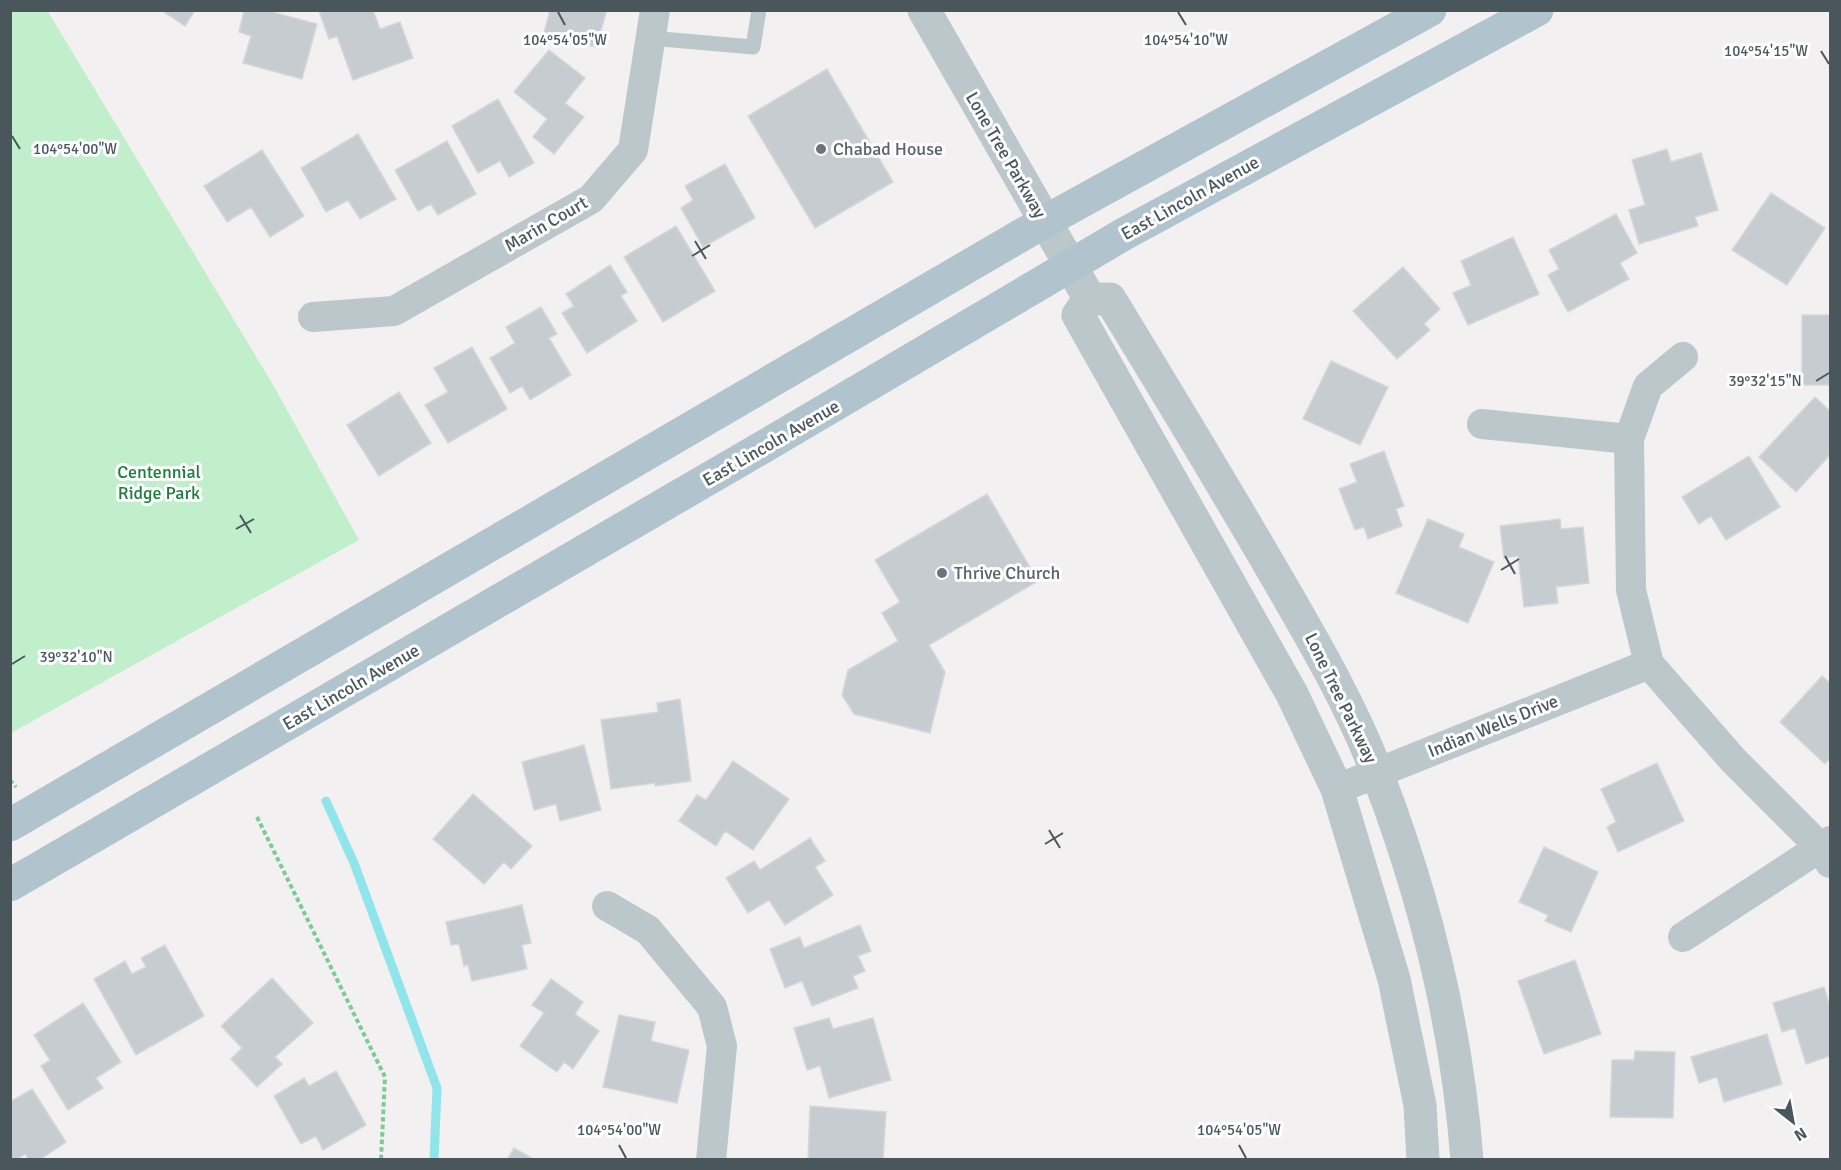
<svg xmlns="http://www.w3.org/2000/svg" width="1841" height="1170" viewBox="0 0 1841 1170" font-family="Signika,sans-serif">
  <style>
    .green { fill: #c1eecb }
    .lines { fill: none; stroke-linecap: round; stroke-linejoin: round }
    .stream { stroke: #8fe5ea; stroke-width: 9 }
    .building { fill: #c7ccd0; stroke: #d4d8db; stroke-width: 1.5 }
    .path { stroke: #7acb96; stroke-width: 4; stroke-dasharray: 4.5 3; stroke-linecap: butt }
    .service { stroke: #bcc7cc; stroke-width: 15 }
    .minor { stroke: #bcc7cc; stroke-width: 30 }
    .tertiary { stroke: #bcc7cc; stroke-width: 33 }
    .primary { stroke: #b1c4ce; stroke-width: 33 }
    .ticks { fill: none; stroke: #49575d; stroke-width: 2 }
    .worship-dot { fill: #6b7280; stroke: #fff; stroke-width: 2 }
    .labels { text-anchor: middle; stroke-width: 6; stroke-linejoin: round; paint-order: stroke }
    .worship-label { font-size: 18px; fill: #5b616d; stroke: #fff; text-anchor: start }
    .street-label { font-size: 18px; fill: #49575d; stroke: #fff }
    .park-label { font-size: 18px; fill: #1a7e3c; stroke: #fff }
    .ticks-label { font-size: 15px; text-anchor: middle; fill: #49575d; stroke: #fff; stroke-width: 6; stroke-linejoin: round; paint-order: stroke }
  </style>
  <rect width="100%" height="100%" fill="#f3f0f1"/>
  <path class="green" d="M47,10L272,383L359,540L11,733V11Z"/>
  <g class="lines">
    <path class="stream" d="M326,801L354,863L437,1088L434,1160"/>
  </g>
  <path class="building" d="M161,10H195L185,26Z
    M244,10H265L317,24L302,79L243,63L251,36L239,32Z
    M373,10L380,29L400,22L413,58L353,80L337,36L329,39L319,11Z
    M550,10H607L596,47L544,33Z
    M549,50L585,78L565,103L584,117L554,154L533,137L547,119L514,92Z
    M827,69L893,182L815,228L748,116Z
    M498,99L534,163L509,177L500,161L478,173L452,126Z
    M358,134L396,199L360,219L348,200L326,212L301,168Z
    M447,141L476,194L438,215L431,204L418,211L395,170Z
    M1667,149L1671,162L1701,153L1718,210L1695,217L1698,226L1639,244L1629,210L1645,205L1632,160Z
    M262,150L304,216L270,237L251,207L227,222L204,186Z
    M725,164L755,218L703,247L681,208L693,200L685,186Z
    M1771,193L1825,228L1787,285L1732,250Z
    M1616,214L1637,253L1620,263L1629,279L1568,312L1548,275L1559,269L1549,250Z
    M676,226L715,291L663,322L624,257Z
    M1513,237L1539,294L1468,325L1453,293L1471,285L1461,261Z
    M610,265L627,292L621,296L637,321L587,353L562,313L574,306L566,294Z
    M1403,267L1440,309L1424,324L1430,330L1397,359L1353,311Z
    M541,307L557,334L549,338L571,375L530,400L522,386L510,393L490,358L515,343L506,327Z
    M1802,315H1830V385H1802Z
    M472,347L507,409L448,443L425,405L448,392L434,368Z
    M1331,361L1388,387L1360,445L1303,419Z
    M399,392L431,443L379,476L347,425Z
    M1815,397L1830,411V455L1796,492L1759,457Z
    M1384,451L1404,506L1396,509L1402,526L1368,539L1364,527L1355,530L1339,489L1357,482L1350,464Z
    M1749,456L1780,507L1726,540L1711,516L1699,524L1682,497Z
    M987,494L1038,581L929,645L945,672L930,733L854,714L842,695L848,670L898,641L882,613L900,602L875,560Z
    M1428,519L1464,534L1459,547L1494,562L1468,623L1396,593Z
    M1560,519L1561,529L1583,527L1589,583L1556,587L1558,603L1524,607L1518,556L1504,558L1500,526Z
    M1822,676L1830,683V758L1825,764L1780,722Z
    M680,699L691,781L655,786V783L611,789L601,720L658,712L657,703Z
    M584,745L601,810L560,821L556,804L534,810L522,762Z
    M733,761L789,799L753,850L725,831L716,846L679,821L697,795L706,800Z
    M1657,763L1684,821L1618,852L1607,827L1616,822L1601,789Z
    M473,794L532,846L511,869L504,862L484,884L433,839Z
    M810,838L825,861L815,867L833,895L785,925L769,900L748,913L726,878L754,861L760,870Z
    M1544,847L1598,872L1571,932L1545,921L1548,915L1519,902Z
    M522,905L531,943L522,945L527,969L472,981L468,965L464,966L459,944L451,945L446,922Z
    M860,925L871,951L858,956L865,971L853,976L858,988L812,1006L802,981L785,988L770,949L800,937L804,948Z
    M165,945L204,1016L136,1055L94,979L125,961L132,974L146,967L141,958Z
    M1575,960L1601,1034L1544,1054L1518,981Z
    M272,978L313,1023L275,1057L282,1064L257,1087L231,1059L242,1048L221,1026Z
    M551,979L583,1002L575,1014L599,1031L573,1069L564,1062L557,1072L520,1046L544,1013L532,1005Z
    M1824,987L1830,1006V1056L1806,1064L1795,1028L1782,1032L1773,1003Z
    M83,1003L121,1062L96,1078L103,1088L68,1110L41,1066L50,1060L34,1035Z
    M619,1015L655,1022L651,1041L689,1050L677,1103L603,1087Z
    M829,1018L833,1029L873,1018L891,1080L829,1098L820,1066L807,1070L794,1028Z
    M1767,1034L1782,1084L1724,1102L1717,1077L1699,1083L1691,1057Z
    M1635,1051L1675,1052L1673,1118L1610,1117L1612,1060H1634Z
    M336,1071L366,1125L323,1150L316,1136L301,1144L274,1096L304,1078L309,1086Z
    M32,1089L66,1142L39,1160H29L25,1154L16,1160H10V1102Z
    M810,1106L886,1112L883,1160H808Z
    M514,1148L535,1160H507Z"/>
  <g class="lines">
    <path class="path" d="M10,780L16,787
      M257,817L385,1077L381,1160"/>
    <path class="service" d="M650,38L753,47L759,10"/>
    <path class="minor" d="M313,317L394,311L591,199L633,150L655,10
      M1683,357L1648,386L1629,439L1631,590L1649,664L1734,761L1820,847L1830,863
      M1482,424L1629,439
      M1337,789L1649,664
      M607,906L648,930L712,1007L722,1046L711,1160
      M1683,937L1830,841"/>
    <path class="tertiary" d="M924,10L1084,289
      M1089,299H1110C1165,389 1220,480 1273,571C1311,637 1350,702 1377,773C1425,897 1457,1028 1467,1160
      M1089,299L1078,315L1292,694L1337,789L1394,979L1420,1105L1423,1160"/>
    <path class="primary" d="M10,825L1044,222L1430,10
      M10,885L763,447L1124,234L1537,10"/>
  </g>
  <path class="ticks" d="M558,12L565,25M1178,12L1186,25M1821,51L1829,64M12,136L20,149M695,241L706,259M692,256L710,245M1816,381L1829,373M240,515L251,533M236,529L254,519M1505,556L1515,574M1501,570L1519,559M12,664L25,656M1049,830L1060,848M1045,844L1063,833M619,1145L626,1158M1239,1145L1246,1158"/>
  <g class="worship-dot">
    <circle cx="821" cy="149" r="6"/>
    <circle cx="942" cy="573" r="6"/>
  </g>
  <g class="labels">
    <g class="worship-label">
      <text x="833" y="155">Chabad House</text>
      <text x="954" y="579">Thrive Church</text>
    </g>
    <g class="street-label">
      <text transform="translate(1006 155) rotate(60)" y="6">Lone Tree Parkway</text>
      <text transform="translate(1190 198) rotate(-29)" y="6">East Lincoln Avenue</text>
      <text transform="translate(546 224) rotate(-30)" y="6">Marin Court</text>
      <text transform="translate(771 443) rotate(-30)" y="6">East Lincoln Avenue</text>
      <text transform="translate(351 687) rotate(-30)" y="6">East Lincoln Avenue</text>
      <text transform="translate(1341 698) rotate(64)" y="6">Lone Tree Parkway</text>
      <text transform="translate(1493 726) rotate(-22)" y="6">Indian Wells Drive</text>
    </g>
    <g class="park-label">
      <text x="159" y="478">Centennial<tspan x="159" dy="21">Ridge Park</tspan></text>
    </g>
  </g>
  <g class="ticks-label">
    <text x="565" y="45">104°54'05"W</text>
    <text x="1186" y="45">104°54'10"W</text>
    <text x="1766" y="56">104°54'15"W</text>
    <text x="75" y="154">104°54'00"W</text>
    <text x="1765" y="386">39°32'15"N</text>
    <text x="76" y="662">39°32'10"N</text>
    <text x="619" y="1135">104°54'00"W</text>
    <text x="1239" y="1135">104°54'05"W</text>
  </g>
  <rect width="1841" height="1170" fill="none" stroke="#49575d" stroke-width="24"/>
  <g transform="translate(1793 1122) rotate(149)" stroke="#ffffff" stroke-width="4.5" paint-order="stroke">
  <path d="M0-4.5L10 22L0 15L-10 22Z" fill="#49575d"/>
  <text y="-9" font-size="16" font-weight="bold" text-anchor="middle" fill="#49575d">N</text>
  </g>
</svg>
